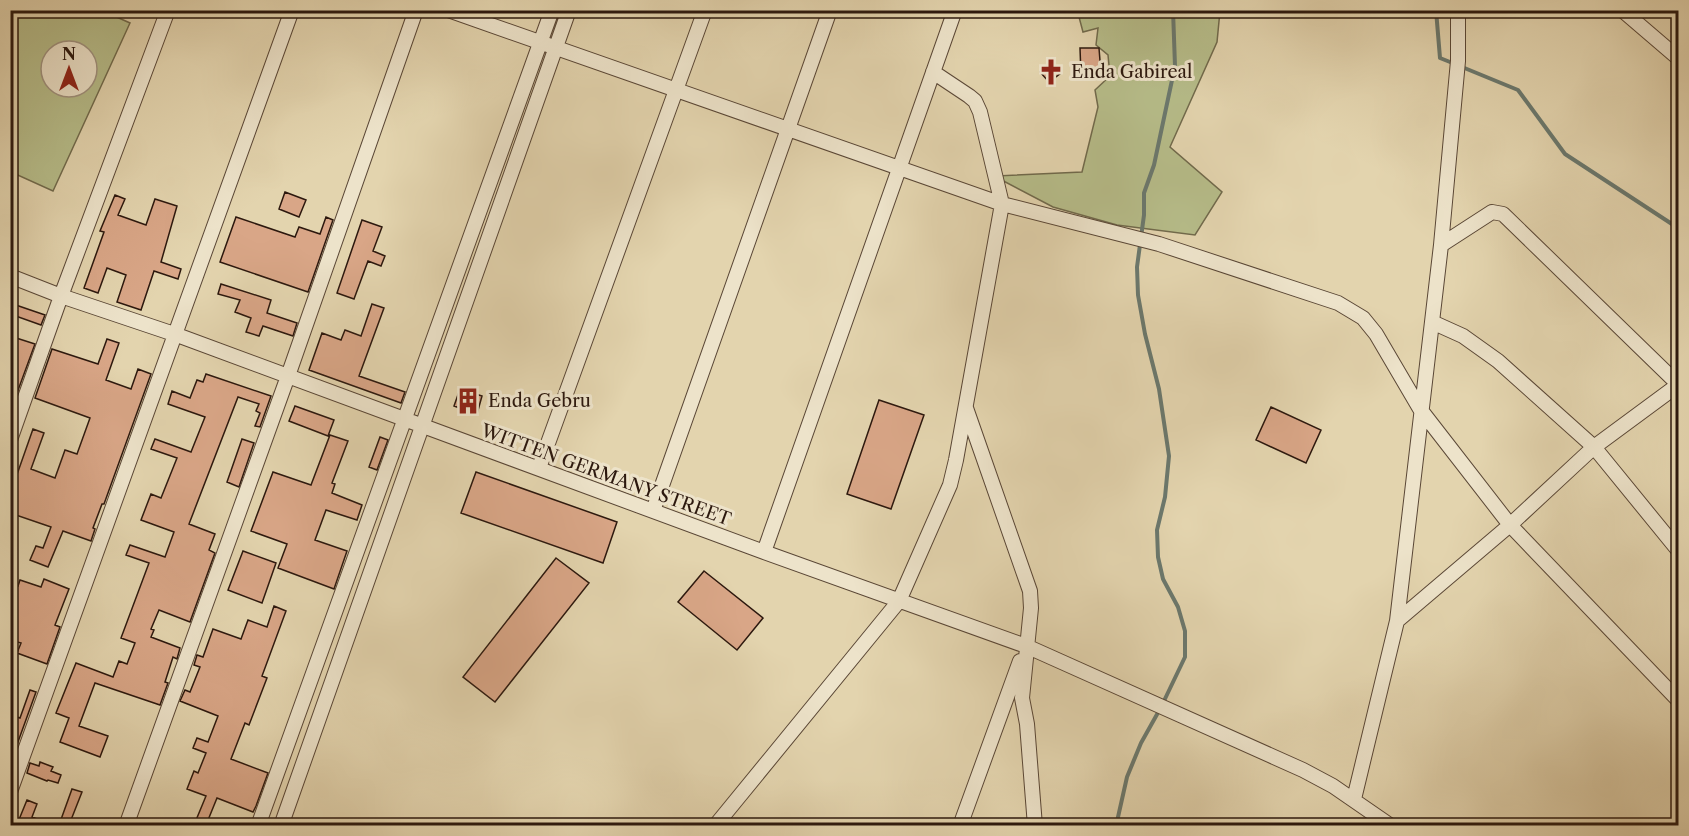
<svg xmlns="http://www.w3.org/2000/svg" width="1689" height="836" viewBox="0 0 1689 836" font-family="'Libre Caslon Text',serif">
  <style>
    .green { fill: #b6bc89; stroke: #716a4c; stroke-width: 1.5; fill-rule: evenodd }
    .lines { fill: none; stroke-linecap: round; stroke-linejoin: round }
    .stream { stroke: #6b786d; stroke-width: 4 }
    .building { fill: #d9a687; stroke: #2c180e; stroke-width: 1.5 }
    .minor-casing { stroke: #5a4736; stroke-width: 16 }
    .minor { stroke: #ede3ca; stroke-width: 14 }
    .labels { text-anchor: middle; stroke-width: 6; stroke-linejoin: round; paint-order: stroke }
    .poi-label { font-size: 18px; fill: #2c180e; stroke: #ede3ca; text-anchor: start }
    .street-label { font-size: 18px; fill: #2c180e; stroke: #ede3ca }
  </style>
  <rect width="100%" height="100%" fill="#e3d4ae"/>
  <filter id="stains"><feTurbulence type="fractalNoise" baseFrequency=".00333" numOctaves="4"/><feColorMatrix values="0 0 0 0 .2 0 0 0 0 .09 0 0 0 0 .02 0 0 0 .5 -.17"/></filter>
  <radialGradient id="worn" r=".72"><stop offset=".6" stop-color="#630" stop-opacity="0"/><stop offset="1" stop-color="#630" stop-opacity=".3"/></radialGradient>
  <path class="green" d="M11,10L103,11L130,23L53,191L11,172ZM51,51H87V87H51Z
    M1083,11H1220L1217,42L1170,147L1222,192L1195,235L1117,225L1053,207L994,176L1082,172L1098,107L1095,90L1110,76L1108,55L1096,45L1098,28L1083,32L1079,17L1082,14Z"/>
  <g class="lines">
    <path class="stream" d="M1436,10L1440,58L1455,64
      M1462,67L1518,90L1565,154L1678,228
      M1163,703L1185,657V631L1178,607L1163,579L1158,557L1157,530L1165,497L1169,456L1159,389L1145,334L1138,295L1137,267L1144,215V193L1154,165L1175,66L1173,10
      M1116,826L1127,777L1141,743L1160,709"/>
  </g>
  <path class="building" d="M1080,48H1099L1101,74L1081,75Z
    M1053,63L1061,73L1049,82L1040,72Z
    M285,192L306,200L299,217L279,209Z
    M115,195L125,199L118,215L146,225L155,199L177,206L161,262L181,269L178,279L154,271L141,310L117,302L126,275L107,268L98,293L84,288L104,232L100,231Z
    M236,217L295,237L299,227L320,234L326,217L333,220L308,292L220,262Z
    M362,220L382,227L373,251L385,256L381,266L368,261L354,299L337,293Z
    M221,284L271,300L267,313L297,323L293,336L263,326L259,336L246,332L251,318L235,312L240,300L218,294Z
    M10,303L45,315L41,325L10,314Z
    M372,304L384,308L359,376L405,392L401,403L309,370L322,333L341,340L345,330L361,336Z
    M10,336L35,344L10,412Z
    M107,339L119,343L106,380L131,389L138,369L151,374L104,504H102L93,528L95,529L91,541L63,531L48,567L30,560L36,546L43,548L51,527L10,513V497L15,484L14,483L33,429L44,433L31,469L55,478L65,450L77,454L90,418L35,398L52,349L98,364Z
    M206,374L271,396L260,427L255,426L260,413L256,411L259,404L238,397L189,524L215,534L209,550L215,553L190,622L159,610L151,629L154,630L151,637L180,648L177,659L173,657L165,682L168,683L160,705L95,683L79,726L108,736L100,757L60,742L69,718L56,713L76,663L113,677L119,661L127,664L135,643L121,638L149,563L126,555L130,545L165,557L174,532L141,520L151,494L161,498L177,458L151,449L155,439L191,452L205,417L168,404L172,391L190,398L197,380L203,382Z
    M460,389L482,396L477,414L454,406Z
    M879,400L924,415L891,509L847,494Z
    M295,406L334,420L328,436L289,421Z
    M1271,407L1321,430L1306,463L1256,440Z
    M330,435L348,441L332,483L335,484L332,493L362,505L357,520L326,510L315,540L347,551L334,589L278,568L287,544L251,531L273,472L311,485Z
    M380,437L388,440L377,470L369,467Z
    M242,439L254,443L239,487L227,482Z
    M476,472L617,522L603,563L461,513Z
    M243,551L276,563L262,603L228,590Z
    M556,558L589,583L495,702L463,677Z
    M704,571L763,618L737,650L678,602Z
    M44,579L69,589L55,625L60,627L47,664L17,653L21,643L10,640V584L18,586L20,580L41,587Z
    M274,606L286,611L262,676L267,678L249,725L245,723L231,759L268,773L256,806L253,812L217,798L206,825H194L206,796L187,789L194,771L198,773L206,753L193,748L197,738L208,742L218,716L180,701L185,690L190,692L200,667L194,665L197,655L203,657L213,629L241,639L248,620L267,627Z
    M30,690L36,692L10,764V715L20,718Z
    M40,762L53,767L51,771L61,775L58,783L48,780L47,781L27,773L30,763L39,766Z
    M72,789L82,792L69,825H59Z
    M27,800L37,804L32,817L53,825H28L18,822Z"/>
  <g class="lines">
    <g class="minor-casing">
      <path id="minor" d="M448,10L1002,204L1159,244L1338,303L1363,318L1376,334L1420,409L1510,525L1678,700
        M1622,10L1678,58
        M1441,245L1492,212L1503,214L1678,384
        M10,276L61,296L177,335L764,552L1026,646L1303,770L1333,786L1391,826
        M1432,322L1463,336L1498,361L1594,447L1678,550
        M966,408L1030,591L1031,608L1022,698L1027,724L1035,826
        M10,440L61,296L168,10
        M539,468L705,10
        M653,511L830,10
        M764,552L955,10
        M1397,621L1510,525L1594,447L1678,385
        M10,792L292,10
        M1354,799L1397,621L1441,245L1458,61V10
        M126,826L288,376L416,10
        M258,826L552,10
        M281,826L569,10
        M715,826L899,601L950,485L956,460L1002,204L980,112L975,101L969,96L933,72
        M960,826L1020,661"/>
    </g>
    <use href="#minor" class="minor"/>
  </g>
  <defs>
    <g id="church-bare" transform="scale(2.07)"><path d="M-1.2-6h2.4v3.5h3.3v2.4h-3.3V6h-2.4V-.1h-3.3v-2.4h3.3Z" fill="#8f2418" stroke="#ede3ca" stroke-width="2.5" paint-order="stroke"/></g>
    <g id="building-bare" transform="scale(2.07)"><path d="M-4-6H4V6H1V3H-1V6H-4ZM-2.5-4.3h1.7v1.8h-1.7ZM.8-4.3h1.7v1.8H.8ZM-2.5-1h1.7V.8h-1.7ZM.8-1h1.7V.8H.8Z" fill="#8f2418" stroke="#ede3ca" stroke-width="2.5" paint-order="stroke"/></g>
  </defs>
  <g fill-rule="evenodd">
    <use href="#church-bare" x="1051" y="72"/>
    <use href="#building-bare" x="468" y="401"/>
  </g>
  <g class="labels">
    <g class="poi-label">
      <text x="1071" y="78">Enda Gabireal</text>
      <text x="488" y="407">Enda Gebru</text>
    </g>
    <g class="street-label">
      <text transform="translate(606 475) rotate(20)" y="6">WITTEN GERMANY STREET</text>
    </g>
  </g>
  <rect width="1689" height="836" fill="none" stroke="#e3d4ae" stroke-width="36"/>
  <rect x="12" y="12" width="1665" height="812" fill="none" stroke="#2c180e" stroke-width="3"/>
  <rect x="18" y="18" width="1653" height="800" fill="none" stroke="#2c180e" stroke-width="1.5"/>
  <g transform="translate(69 69)"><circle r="28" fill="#ede3ca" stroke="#a0927f" stroke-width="1.5"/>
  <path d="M0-4.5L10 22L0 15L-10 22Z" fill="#8f2418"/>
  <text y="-9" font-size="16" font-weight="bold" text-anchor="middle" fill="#2c180e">N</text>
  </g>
  <rect width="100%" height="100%" filter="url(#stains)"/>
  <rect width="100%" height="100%" fill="url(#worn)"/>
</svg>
